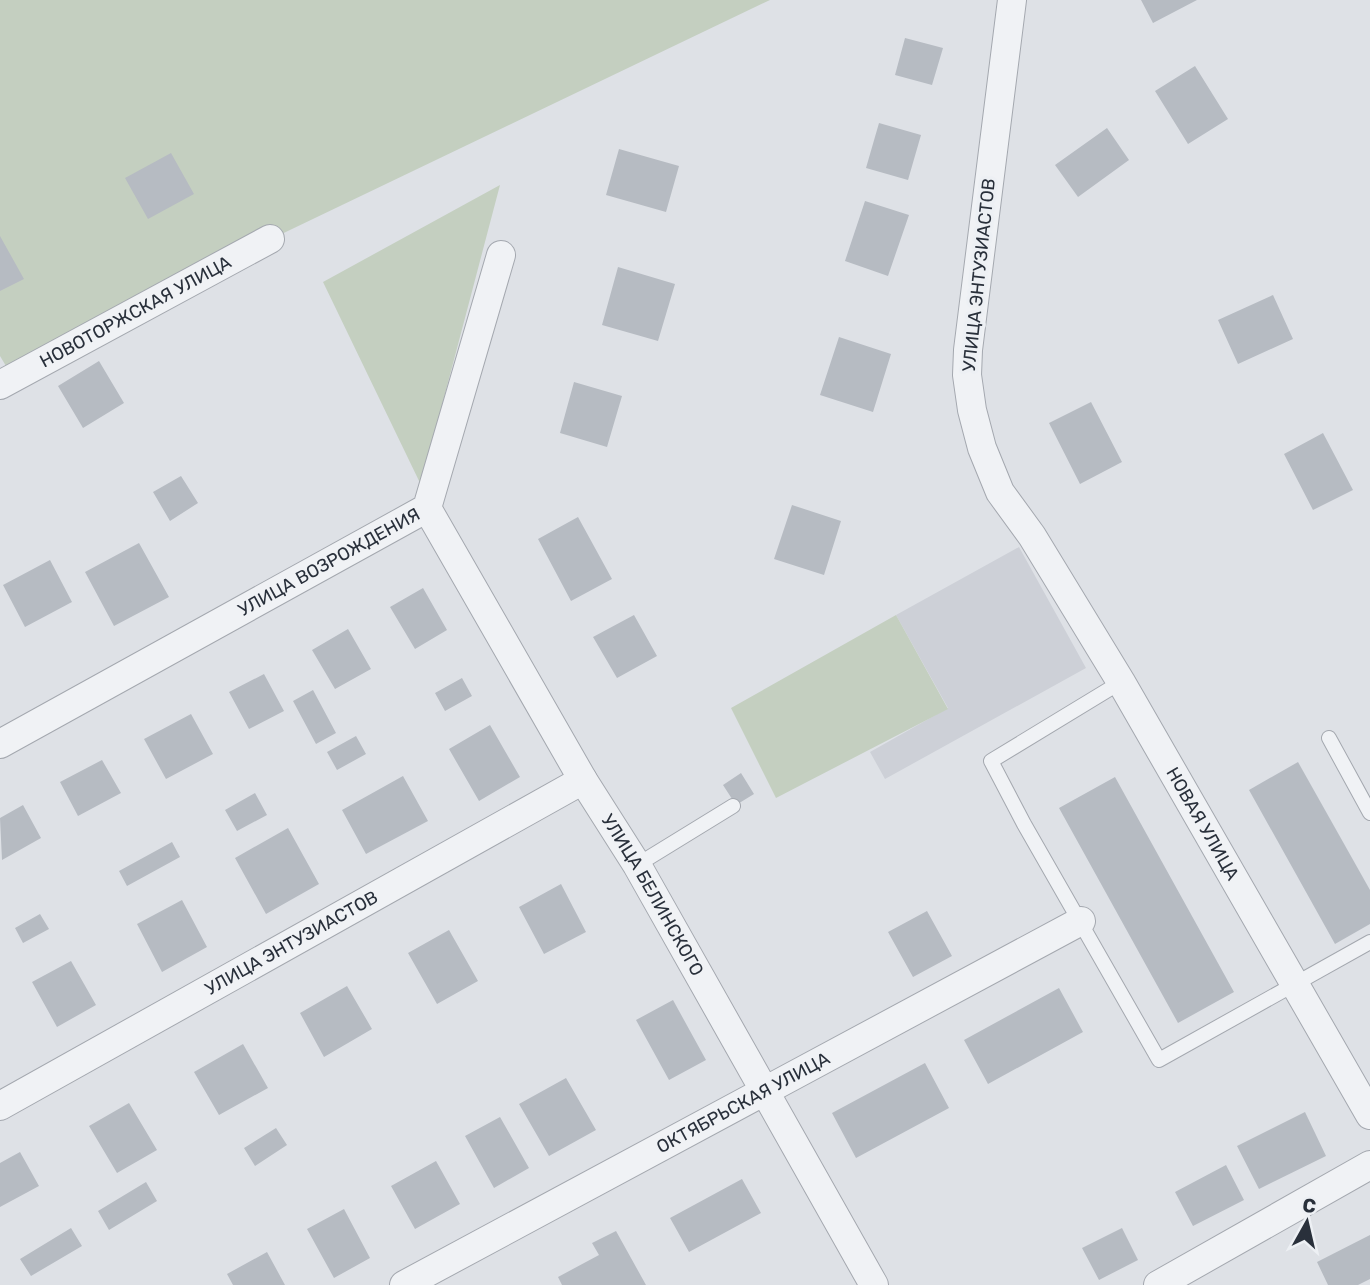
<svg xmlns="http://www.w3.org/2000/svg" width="1370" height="1285" viewBox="0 0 1370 1285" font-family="Rubik,sans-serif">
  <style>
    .built { fill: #cdd0d7 }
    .green { fill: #c4cfc0 }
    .building { fill: #b6bbc2 }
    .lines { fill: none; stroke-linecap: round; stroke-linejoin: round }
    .service-casing { stroke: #a4a8af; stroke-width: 16 }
    .minor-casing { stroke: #a4a8af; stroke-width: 30 }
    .service { stroke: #f0f2f5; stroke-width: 14 }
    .minor { stroke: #f0f2f5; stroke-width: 28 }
    .labels { text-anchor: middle; stroke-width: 7; stroke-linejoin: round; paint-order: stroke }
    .street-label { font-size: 18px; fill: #29303b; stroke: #edf0f4 }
  </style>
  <rect width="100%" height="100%" fill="#dee1e6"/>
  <path class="built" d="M1019,547L1086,668L885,779L870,752L948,708L896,615Z"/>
  <path class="green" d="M0,0H770L6,366L0,356Z
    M500,185L421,485L323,282Z
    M896,615L948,709L776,798L731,708Z"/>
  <path class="building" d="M1141,0H1197L1153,23Z
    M905,38L943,48L932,85L895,75Z
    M1195,66L1228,119L1188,144L1155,91Z
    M879,123L921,135L908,180L866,168Z
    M1107,128L1129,160L1078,197L1055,165Z
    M619,149L679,166L666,212L606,195Z
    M171,153L194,194L148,219L125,178Z
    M865,201L909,215L888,276L845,261Z
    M0,236L24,279L0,291Z
    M618,267L675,284L658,341L602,325Z
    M1273,295L1293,339L1238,364L1218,320Z
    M839,337L891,354L873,412L820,395Z
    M99,361L124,403L83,428L58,386Z
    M574,382L622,396L607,447L560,433Z
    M1091,402L1122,462L1080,484L1049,423Z
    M1323,433L1353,490L1313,510L1284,454Z
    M181,476L198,503L170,521L153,492Z
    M792,505L841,521L824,575L774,559Z
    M578,517L612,579L571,601L538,539Z
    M139,543L169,597L114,626L85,572Z
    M50,560L72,602L25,627L3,585Z
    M423,588L447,630L415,649L390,607Z
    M634,615L657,656L617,678L593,637Z
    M348,629L371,669L335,689L312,650Z
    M264,674L284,711L249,729L229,692Z
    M462,678L472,696L445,711L435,693Z
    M313,690L336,733L316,744L293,701Z
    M191,714L213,754L166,779L144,739Z
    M490,725L520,777L479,801L449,749Z
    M356,736L366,754L337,770L327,752Z
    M102,760L121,793L78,816L60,782Z
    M1298,762L1370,890V924L1335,944L1249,790Z
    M741,773L754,794L736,805L723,785Z
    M403,776L428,821L366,854L342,810Z
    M1115,777L1234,992L1178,1023L1059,808Z
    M255,793L267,815L237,831L225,810Z
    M23,805L41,838L2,860L0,818Z
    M288,828L319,884L266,914L235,858Z
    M172,842L180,857L127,886L119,871Z
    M561,884L586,932L544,954L519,907Z
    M182,900L207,947L162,972L137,924Z
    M927,911L952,956L913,977L888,932Z
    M40,914L49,929L23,943L15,928Z
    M449,930L478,981L437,1004L408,953Z
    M71,961L96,1005L57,1027L32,982Z
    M347,986L372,1029L324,1057L300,1013Z
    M1059,988L1083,1032L988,1084L964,1040Z
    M673,1000L706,1060L669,1080L636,1020Z
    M243,1044L268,1088L219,1115L194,1072Z
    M925,1063L949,1108L856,1158L832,1113Z
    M566,1078L596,1130L549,1156L519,1104Z
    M129,1103L157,1150L117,1173L89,1126Z
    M1305,1112L1326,1156L1259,1189L1237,1146Z
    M500,1117L529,1168L494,1188L465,1136Z
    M276,1128L287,1145L255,1166L244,1148Z
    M20,1152L39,1186L0,1207V1163Z
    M436,1161L460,1204L415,1229L391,1186Z
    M1226,1165L1244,1200L1193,1226L1175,1192Z
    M742,1179L761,1213L689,1252L670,1218Z
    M146,1182L157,1201L109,1230L98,1211Z
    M344,1209L370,1258L334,1278L307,1229Z
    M71,1228L82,1246L31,1276L20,1259Z
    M1122,1228L1138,1260L1099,1280L1082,1248Z
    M616,1231L646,1285H562L558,1277L599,1255L592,1243Z
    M1370,1235V1279L1358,1285H1328L1317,1262Z
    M267,1252L285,1285H233L227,1274Z"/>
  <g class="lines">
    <g class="service-casing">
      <path id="service" d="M1121,682L991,761L1024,824L1159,1060L1370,942
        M1329,738L1370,813
        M637,865L733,806"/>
    </g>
    <g class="minor-casing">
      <g id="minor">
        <path id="s1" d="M1012,0L968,350L967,375L972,410L982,448L1000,492L1032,536L1121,682L1370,1115"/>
        <path id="s2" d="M0,385L270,239"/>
        <path id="s3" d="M427,508L583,780L637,865L874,1285"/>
        <path id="s4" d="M0,744L427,508L501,255"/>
        <path id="s5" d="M0,1106L583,780"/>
        <path id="s6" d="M404,1285L1081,921"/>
        <path d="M1158,1285L1370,1165"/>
      </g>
    </g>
    <use href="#service" class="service"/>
    <use href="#minor" class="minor"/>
  </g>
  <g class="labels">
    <g class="street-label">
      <text transform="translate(979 275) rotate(-84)" y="6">УЛИЦА ЭНТУЗИАСТОВ</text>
      <text dy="6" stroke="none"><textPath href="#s2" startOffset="154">НОВОТОРЖСКАЯ УЛИЦА</textPath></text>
      <text dy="6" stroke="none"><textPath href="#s4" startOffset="376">УЛИЦА ВОЗРОЖДЕНИЯ</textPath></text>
      <text dy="6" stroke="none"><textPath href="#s1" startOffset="889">НОВАЯ УЛИЦА</textPath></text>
      <text dy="6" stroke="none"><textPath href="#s3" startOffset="448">УЛИЦА БЕЛИНСКОГО</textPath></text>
      <text dy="6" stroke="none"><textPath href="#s5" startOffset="334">УЛИЦА ЭНТУЗИАСТОВ</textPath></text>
      <text dy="6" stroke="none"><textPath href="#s6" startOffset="385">ОКТЯБРЬСКАЯ УЛИЦА</textPath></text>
    </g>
  </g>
  <g transform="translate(1307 1222) rotate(8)" stroke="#edf0f4" stroke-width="5" paint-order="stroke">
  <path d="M0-5L12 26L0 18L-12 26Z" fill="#29303b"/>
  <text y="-10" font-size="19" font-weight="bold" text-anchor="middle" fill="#29303b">С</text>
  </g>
</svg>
